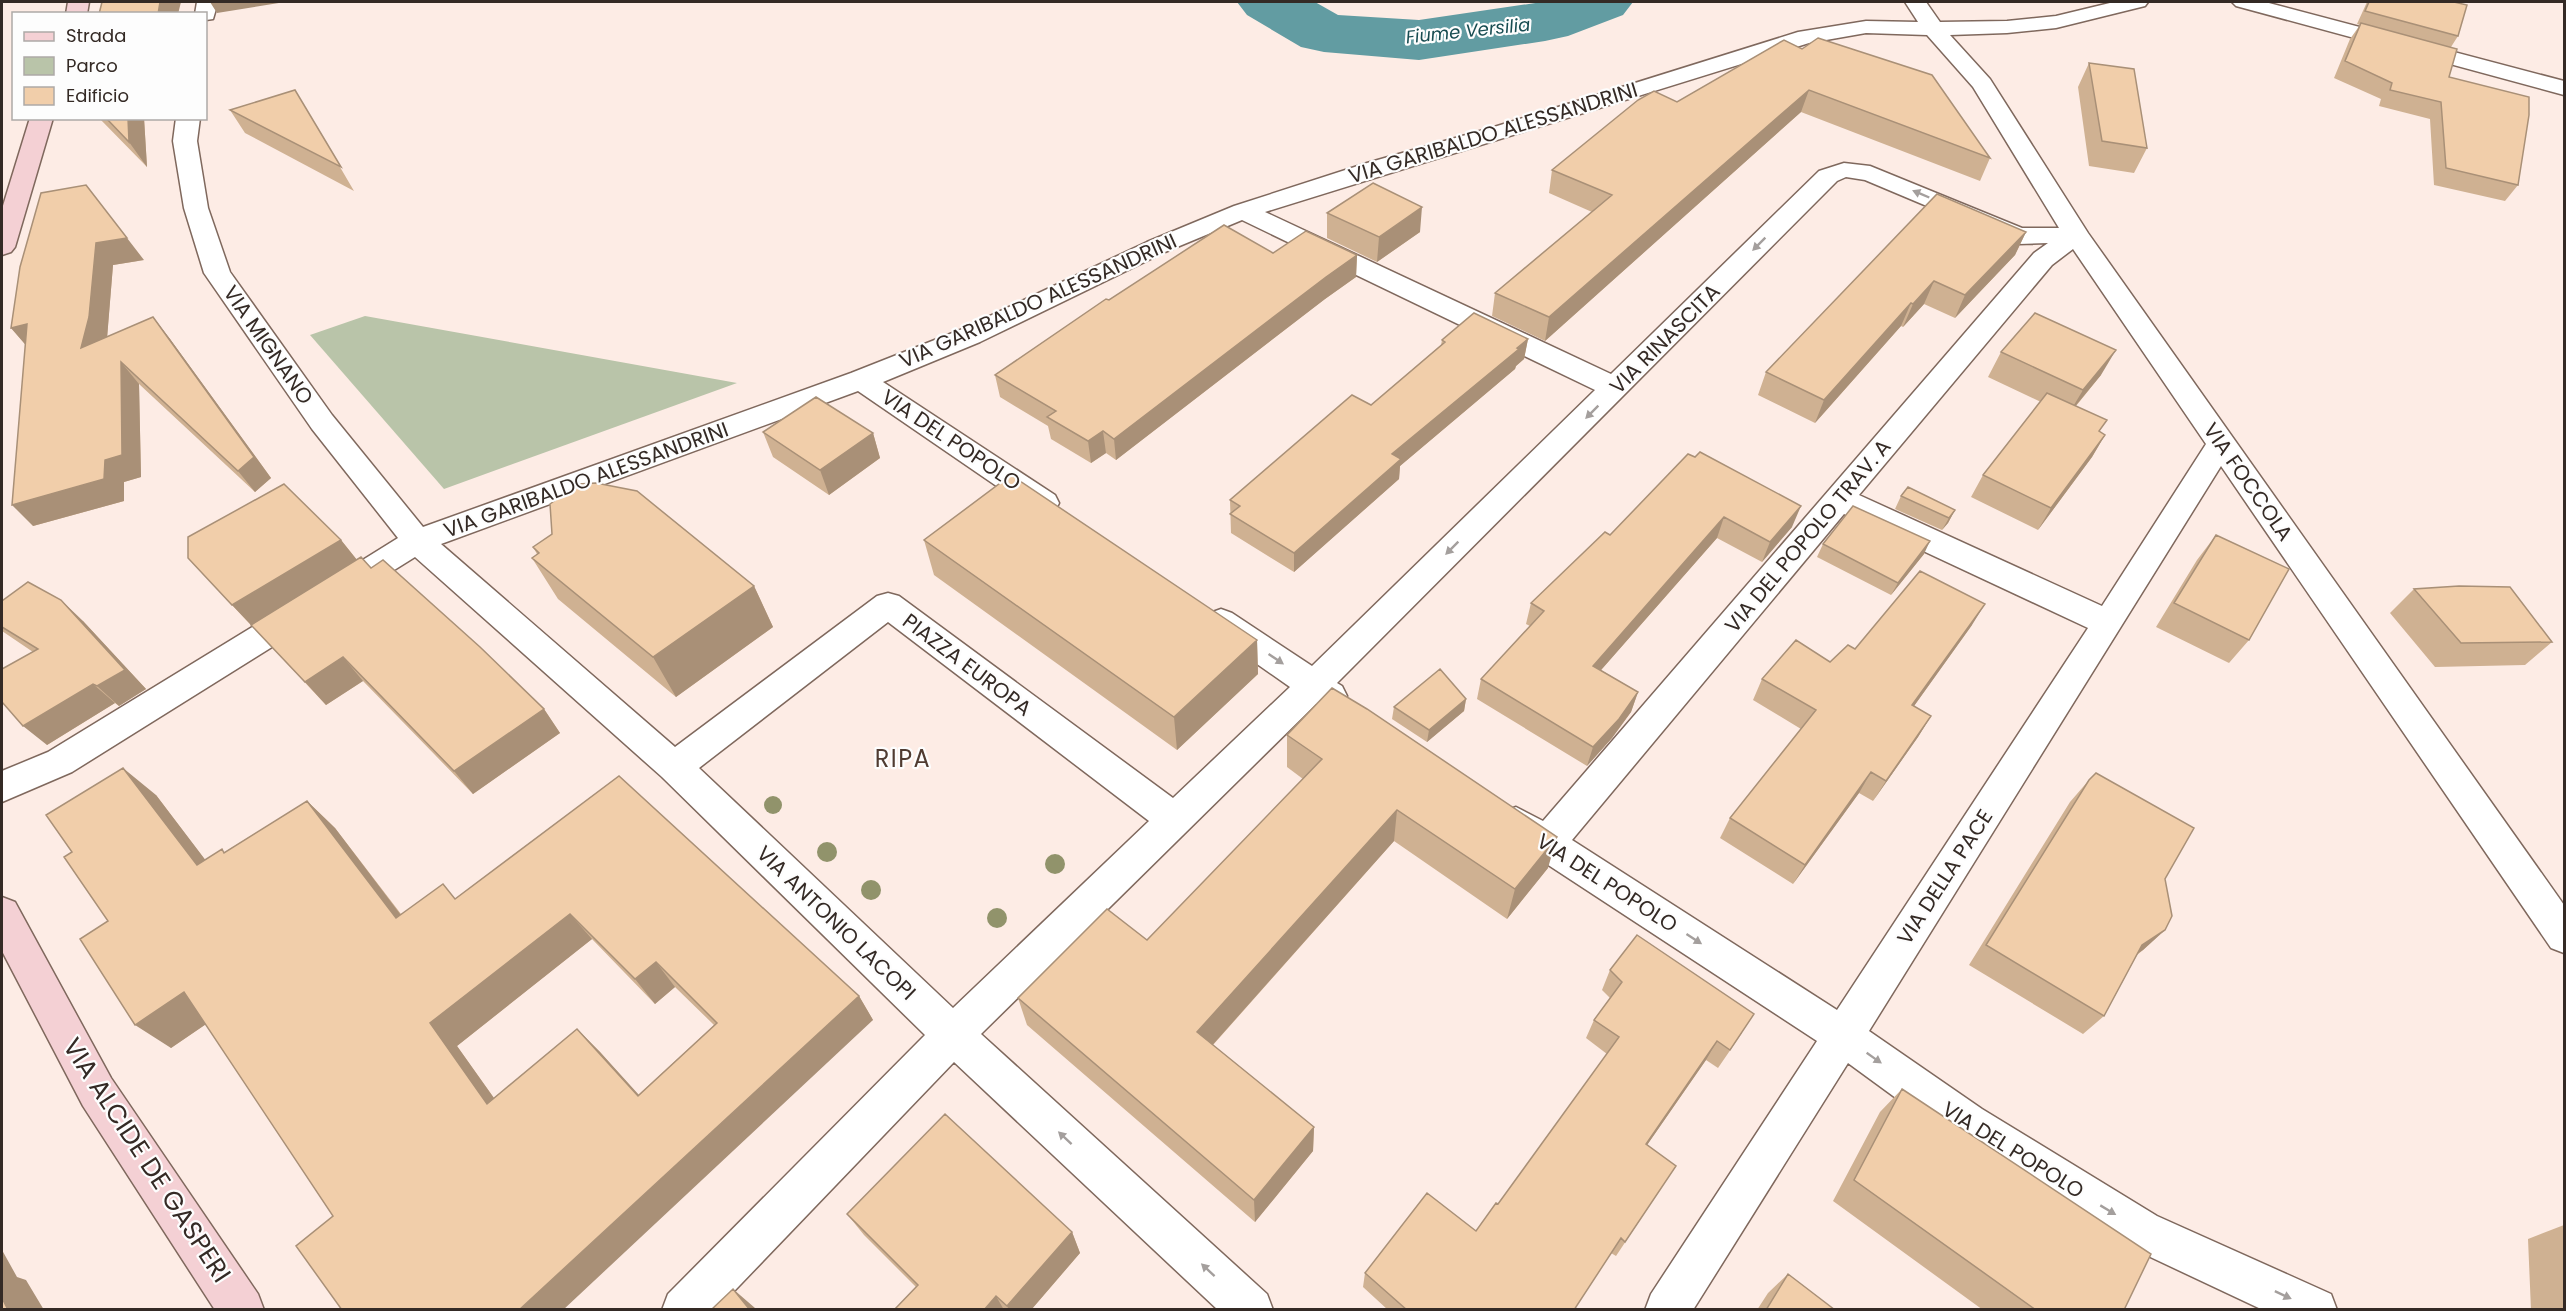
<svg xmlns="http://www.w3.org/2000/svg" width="2566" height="1311" viewBox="0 0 2566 1311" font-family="Poppins,sans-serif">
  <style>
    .green { fill: #b9c4a9 }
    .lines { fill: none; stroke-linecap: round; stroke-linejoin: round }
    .river { fill: #629ca2; fill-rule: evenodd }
    .minor-casing { stroke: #7f685d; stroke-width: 3 }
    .secondary-casing { stroke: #7f685d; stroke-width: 3 }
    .minor { fill: #fff; fill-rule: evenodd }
    .secondary { fill: #f4d0d4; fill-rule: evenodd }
    .tree { fill: #91936b }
    .wall { fill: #cfb192; fill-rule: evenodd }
    .shaded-wall { fill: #a99077 }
    .building { fill: #f1ceaa; stroke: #a99077; stroke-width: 1.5; fill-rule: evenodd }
    .oneway { fill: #a49f9d }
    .labels { text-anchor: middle; stroke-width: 4.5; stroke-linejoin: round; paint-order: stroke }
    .far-water-label { font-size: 18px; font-style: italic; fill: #174c51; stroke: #fdfdfd }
    .street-label { font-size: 21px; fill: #342a25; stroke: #fdfdfd }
    .quarter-label { font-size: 24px; letter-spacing: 1.5px; fill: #503b31; stroke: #fdfdfd }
    .near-street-label { font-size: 26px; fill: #342a25; stroke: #fdfdfd }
  </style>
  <rect width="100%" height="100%" fill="#fdece5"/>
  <path class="green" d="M365,316L737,383L444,489L310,335Z"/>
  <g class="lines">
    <path class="river" d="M1237,2H1315L1338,15L1419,20L1542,2H1633L1623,15L1568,36L1545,41L1419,60L1324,52L1301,47L1247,15Z"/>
    <g class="minor-casing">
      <path id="minor" d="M197,2H218L213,19L206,20V14H195Z
        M1905,2H1926L1940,22L2007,21L2056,16L2114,2H2148L2145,6L2056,28L2007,33L1950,35L1990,79L2088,233L2564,905V953L2551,948L2221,466L1869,1031L1982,1109L2157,1216L2331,1294L2337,1310H2263L2127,1246L1952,1139L1848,1063L1693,1310H1645L1651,1294L1817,1041L1533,855L1503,834L1498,823L1503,812L1516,807L1543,821L2034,253L2048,243L2019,244L2010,241L1865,180L1846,177L1837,181L1337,683L1342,686L1347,696L1342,706L1330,710L1316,704L981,1034L1267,1294L1273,1310H1218L954,1062L716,1310H662L668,1294L925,1035L662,777L415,557L359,592L348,596L337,592L332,584L337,576L398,538L312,429L204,273L184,208L173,141L176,118H200L197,141L208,208L230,272L332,415L423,527L851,373L960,330L1147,242L1234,206L1367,163L1494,127L1798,32L1866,21L1918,22ZM1866,33L1927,35L1973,87L2059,228H2022L1870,166L1844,163L1819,171L1611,374L1265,212L1809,43ZM1242,220L1595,390L1312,666L1232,613L1221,609L1210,613L1205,622L1210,631L1290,687L1173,798L899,596L888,593L877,596L675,747L441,544L858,391L1033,511L1044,514L1055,511L1059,503L1055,495L883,382L980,342L1165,252ZM2073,249L2206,444L2102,606L1859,495L2052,265ZM1844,514L2088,628L1837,1010L1572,840ZM888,622L1149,821L953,1008L699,768Z
        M2232,2H2265L2564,81V95L2236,6Z
        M301,601L312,604L317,613L312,622L72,772L2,802V771L48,752L290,604Z"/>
    </g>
    <g class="secondary-casing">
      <path id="secondary" d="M68,2H89L87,14H66Z
        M30,118H53L15,247L11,252L2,255V209Z
        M2,897L15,902L111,1078L258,1294L264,1310H215L83,1106L2,951Z"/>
    </g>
    <use href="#minor" class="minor"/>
    <use href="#secondary" class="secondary"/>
  </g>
  <g class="tree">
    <circle cx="773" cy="805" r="9"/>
    <circle cx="827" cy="852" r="10"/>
    <circle cx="1055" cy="864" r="10"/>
    <circle cx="871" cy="890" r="10"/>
    <circle cx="997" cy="918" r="10"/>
  </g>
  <path class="wall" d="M2367,2H2454L2458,36L2451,47L2449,77L2518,185L2505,201L2434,185L2430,119L2379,106L2381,99L2334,78L2350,39L2360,25L2357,24Z
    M1784,40L1990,158L1980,181L1801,112L1545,341L1492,316L1495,293L1592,212L1549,193L1552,170L1677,102Z
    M2089,63L2147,148L2134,173L2089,166L2078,87Z
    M295,90L354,191L245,133L230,110Z
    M99,118H144L147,167Z
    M1327,213L1420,232L1377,262L1327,238Z
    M2026,232L2015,255L1955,318L1924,304L1903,327L1901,326L1815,423L1758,395L1766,372Z
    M1273,253L1357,255L1356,277L1325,299L1116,460L1106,453L1091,463L1051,439L1048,426L1000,397L995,375L1109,300Z
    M144,260L113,265L107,337L153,317L170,339L271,478L255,492L139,384L141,477L124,482V501L33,526L25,344L11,328L20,267Z
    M1528,339L1524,359L1516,366L1515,369L1400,466L1399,479L1294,572L1231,533L1230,500L1371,405L1441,345L1442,340Z
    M2001,352L2101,375L2076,406L2100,432L2105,435L2092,457L2038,530L1971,497L1983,475L2041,402L1988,377Z
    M763,432L873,433L880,458L829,495L773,457Z
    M1688,454L1792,527L1762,562L1717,538L1601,670L1638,692L1631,712L1612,738L1587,766L1477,699L1481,679L1530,626L1526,624L1531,603L1610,535Z
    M1901,496L1955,510L1948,523L1942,530L1895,509Z
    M2216,535L2249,640L2229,663L2156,627L2197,560Z
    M341,540L357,560L371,568L544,709L560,733L473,794L363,681L326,705L188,558Z
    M924,540L1257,640L1258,674L1177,750L934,575Z
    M1823,544L1924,554L1891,595L1817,557Z
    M533,547L754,586L773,627L676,697L558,599L532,558L537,554Z
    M2414,589L2552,642L2525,665L2435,667L2390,613Z
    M2,601L83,621L146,689L119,706L115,703L47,745L33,652L2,631Z
    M1972,625L1914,706L1931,716L1918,737L1873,801L1859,793L1793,884L1720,838L1730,818L1801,729L1753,700L1762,679L1830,662L1855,649Z
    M1466,699L1464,711L1427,742L1392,719L1394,707Z
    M1287,735L1548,868L1507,919L1394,841L1213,1045L1314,1127L1313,1151L1255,1222L1027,1025L1018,998L1147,940L1303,779L1287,767Z
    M619,776L859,996L873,1020L333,1216L206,1024L171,1048L108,921L72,852L156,795L205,860L225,852L307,801L335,828L401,914L456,898ZM592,939L655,1004L675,987L714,1025L638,1095L600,1052L577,1029L494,1098L457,1046Z
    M2089,780L2165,879V930L2143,950L2137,955L2104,1016L2083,1034L1969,965L2070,802Z
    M1610,970L1742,1033L1718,1068L1706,1060L1647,1145L1676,1166L1616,1256L1611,1253L1574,1310H1388L1363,1287L1365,1273L1476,1231L1498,1204L1607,1054L1586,1038L1594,1020L1610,998L1602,990Z
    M1902,1089L2124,1310H1983L1833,1201L1880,1112Z
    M847,1214L1072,1232L1080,1253L1031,1310H894L916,1287L864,1235Z
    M2564,1225L2565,1310H2531L2528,1239Z
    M1788,1274L1835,1310H1757L1768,1293Z"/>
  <path class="shaded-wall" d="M160,2H181L178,14H158Z
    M210,2H285L217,13Z
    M1809,90L1801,112L1545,341L1549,317Z
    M128,118H144L147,167L129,142Z
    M1422,207L1420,232L1377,262L1379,237Z
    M2026,232L2015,255L1955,318L1965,295Z
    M127,238L144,260L113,265L107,339L81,348L96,243Z
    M1357,255L1356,277L1325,299L1116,460L1114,439L1326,277Z
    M1934,281L1924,304L1903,327L1913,304Z
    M1911,303L1901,326L1815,423L1824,400Z
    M153,317L170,339L271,478L255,492L238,471Z
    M27,324L30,350L11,328Z
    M1528,339L1524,359L1516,366L1515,369L1400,466L1399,479L1294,572V553L1392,454Z
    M2116,350L2101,375L2068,415L2083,390Z
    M121,362L139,384L141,477L124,482V501L33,526L12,505L105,460Z
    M1103,431L1106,453L1091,463L1088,441Z
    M873,433L880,458L829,495L820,470Z
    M2105,435L2092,457L2038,530L2051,508Z
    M1801,506L1792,527L1762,562L1770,542Z
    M1955,510L1948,523L1942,530L1949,518Z
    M1724,517L1717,538L1587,686L1593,666Z
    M341,540L357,560L251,625L232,605Z
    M1930,541L1924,554L1891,595L1898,583Z
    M754,586L773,627L676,697L653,657Z
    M61,600L83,621L146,689L119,706L97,686Z
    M1985,604L1972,625L1899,727L1912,705Z
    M1257,640L1258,674L1177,750L1174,717Z
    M343,657L363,681L326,705L305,682Z
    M93,684L115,703L47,745L23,726Z
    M1638,692L1631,712L1612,738L1587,766L1593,747Z
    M1466,699L1464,711L1427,742L1429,730Z
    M544,709L560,733L473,794L454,771Z
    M1931,716L1918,737L1873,801L1886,781Z
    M123,768L156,795L229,891L197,865Z
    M1871,772L1859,793L1793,884L1805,865Z
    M307,801L335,828L422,943L396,918Z
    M1397,810L1394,841L1200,1059L1197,1032Z
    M1557,837L1548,868L1507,919L1515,889Z
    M570,914L592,939L457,1046L513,1125L487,1104L430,1023Z
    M2165,930L2143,950L2121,965L2142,945Z
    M656,962L675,987L655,1004L635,979Z
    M184,992L218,1016L171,1048L135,1025Z
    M859,996L873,1020L563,1310H519Z
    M577,1029L600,1052L659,1117L638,1096Z
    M1717,1041L1706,1060L1636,1161L1646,1144Z
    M1314,1127L1313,1151L1255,1222L1254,1200Z
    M1072,1232L1080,1253L1031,1310H1009L1007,1306Z
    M2,1250L17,1277L26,1280L44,1310H8L2,1298Z
    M733,1289L755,1308L756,1310H750Z
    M996,1296L1004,1310H984Z"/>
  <path class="building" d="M102,2H160L158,14H99Z
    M2369,2H2454L2467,5L2458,36L2365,11Z
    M2361,23L2457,49L2449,77L2529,97V115L2518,185L2446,168L2441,102L2390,90L2392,83L2345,61Z
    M1818,38L1932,75L1990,158L1809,90L1549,317L1495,293L1612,195L1552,170L1638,100L1654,91L1677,102L1784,40L1802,49Z
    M2089,63L2134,69L2147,148L2102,141Z
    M295,90L341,167L230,110Z
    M106,118H128L129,142Z
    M1373,183L1422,207L1379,237L1327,213Z
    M86,185L127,238L96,243L89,317L81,348L153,317L254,457L238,471L121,362L122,455L105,460L104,479L12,505L27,324L11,328L20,267L41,193Z
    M1937,194L2026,232L1965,295L1934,281L1913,304L1911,303L1824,400L1766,372Z
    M1224,225L1273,253L1306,231L1357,255L1326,277L1114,439L1103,431L1088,441L1047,417L1056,411L995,375L1106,299L1109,300Z
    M1474,313L1528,339L1517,348L1519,349L1392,454L1401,459L1294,553L1230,514L1240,506L1230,500L1352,395L1371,405L1445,342L1442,340Z
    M2035,313L2116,350L2083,390L2001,352Z
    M2047,393L2107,420L2099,431L2105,435L2051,508L1983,475Z
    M816,397L873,433L820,470L763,432Z
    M1700,452L1801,506L1770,542L1724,517L1593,666L1638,692L1619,719L1593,747L1481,679L1544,611L1531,603L1605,532L1610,535L1688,454L1695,457Z
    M1011,475L1257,640L1174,717L924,540Z
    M596,483L637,491L754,586L653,657L532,558L539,553L533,547L552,534L550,504L578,484Z
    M284,484L341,540L232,605L188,558V537Z
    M1908,487L1955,510L1949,518L1901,496Z
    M1853,506L1930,541L1898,583L1823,544Z
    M2216,535L2289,569L2249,640L2174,603Z
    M361,557L371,568L383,560L480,647L544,709L454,771L343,657L305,682L251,625Z
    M1920,571L1985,604L1912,705L1931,716L1886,781L1871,772L1805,865L1730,818L1816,710L1762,679L1796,640L1830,662L1848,645L1855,649Z
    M28,582L61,600L125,670L97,686L93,684L23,726L2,702V669L38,649L2,627V601Z
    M2459,586L2510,587L2552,642L2461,643L2414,589Z
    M1440,669L1466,699L1429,730L1394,707Z
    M1332,688L1367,709L1557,837L1515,889L1397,810L1197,1032L1314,1127L1254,1200L1018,998L1107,909L1147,940L1322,759L1287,735Z
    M123,768L197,865L222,849L224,853L307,801L396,918L443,884L455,899L619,776L859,996L519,1310H342L296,1246L333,1216L184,992L135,1025L80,939L108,921L64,857L72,852L46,815ZM570,914L635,979L656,962L717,1023L638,1096L577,1029L487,1104L430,1023Z
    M2096,773L2194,828L2165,879L2172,916L2165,930L2142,945L2104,1016L1986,945L2089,780Z
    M1637,935L1754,1014L1730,1050L1717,1041L1646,1144L1676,1166L1625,1242L1621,1238L1574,1310H1407L1365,1273L1427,1193L1476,1231L1496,1203L1498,1204L1619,1037L1594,1020L1622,982L1610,970Z
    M1902,1089L2151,1254L2124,1310H2036L1854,1180Z
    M945,1114L1072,1232L1007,1306L996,1296L984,1310H894L918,1285L847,1214Z
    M1788,1274L1835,1310H1766Z
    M733,1289L750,1310H711Z
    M2,1298L8,1310H2Z"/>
  <defs><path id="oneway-solid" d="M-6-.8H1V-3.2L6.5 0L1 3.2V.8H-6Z" transform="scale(1.5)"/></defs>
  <g class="oneway">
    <use href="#oneway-solid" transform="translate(1921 194) rotate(-157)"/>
    <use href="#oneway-solid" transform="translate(1759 244) rotate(135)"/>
    <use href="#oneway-solid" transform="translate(1592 412) rotate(135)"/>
    <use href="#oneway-solid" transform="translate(1452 548) rotate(135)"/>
    <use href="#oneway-solid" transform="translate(1276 659) rotate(34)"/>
    <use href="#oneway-solid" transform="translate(1694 939) rotate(33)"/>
    <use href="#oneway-solid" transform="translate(1874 1058) rotate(35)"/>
    <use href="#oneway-solid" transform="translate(1065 1138) rotate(-137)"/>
    <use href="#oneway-solid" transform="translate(2108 1210) rotate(31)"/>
    <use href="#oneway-solid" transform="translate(1208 1270) rotate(-137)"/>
    <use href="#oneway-solid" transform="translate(2283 1295) rotate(25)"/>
  </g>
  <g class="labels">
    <g class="far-water-label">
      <text transform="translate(1468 31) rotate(-6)" y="6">Fiume Versilia</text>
    </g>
    <g class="street-label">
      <text transform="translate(1493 133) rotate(-17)" y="7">VIA GARIBALDO ALESSANDRINI</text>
      <text transform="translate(1038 301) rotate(-24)" y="7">VIA GARIBALDO ALESSANDRINI</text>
      <text transform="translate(1665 339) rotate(-45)" y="7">VIA RINASCITA</text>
      <text transform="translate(268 345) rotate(55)" y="7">VIA MIGNANO</text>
      <text transform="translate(951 440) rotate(34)" y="7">VIA DEL POPOLO</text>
      <text transform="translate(586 480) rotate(-20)" y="7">VIA GARIBALDO ALESSANDRINI</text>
      <text transform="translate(2248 482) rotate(55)" y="7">VIA FOCCOLA</text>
      <text transform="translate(1808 536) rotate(-50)" y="7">VIA DEL POPOLO TRAV. A</text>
      <text transform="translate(967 665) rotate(37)" y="7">PIAZZA EUROPA</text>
      <text transform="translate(1945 877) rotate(-57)" y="7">VIA DELLA PACE</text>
      <text transform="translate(1607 883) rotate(33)" y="7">VIA DEL POPOLO</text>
      <text transform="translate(836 923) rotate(44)" y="7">VIA ANTONIO LACOPI</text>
      <text transform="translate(2013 1150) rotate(32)" y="7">VIA DEL POPOLO</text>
    </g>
    <g class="quarter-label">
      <text x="903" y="767">RIPA</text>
    </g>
    <g class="near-street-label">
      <text transform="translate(147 1160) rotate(57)" y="9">VIA ALCIDE DE GASPERI</text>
    </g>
  </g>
  <rect width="2566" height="1311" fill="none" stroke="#342a25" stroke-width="6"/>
  <rect x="12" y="12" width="195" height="108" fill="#fdfdfd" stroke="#ada9a7" stroke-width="1.5"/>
  <rect x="24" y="32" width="30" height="9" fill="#f4d0d4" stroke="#ada9a7" stroke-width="1.5"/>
  <text x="66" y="42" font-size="18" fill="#342a25">Strada</text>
  <rect x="24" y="57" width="30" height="18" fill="#b9c4a9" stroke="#ada9a7" stroke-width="1.5"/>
  <text x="66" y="72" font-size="18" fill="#342a25">Parco</text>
  <rect x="24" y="87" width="30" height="18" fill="#f1ceaa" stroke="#ada9a7" stroke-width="1.5"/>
  <text x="66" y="102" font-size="18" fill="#342a25">Edificio</text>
</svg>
